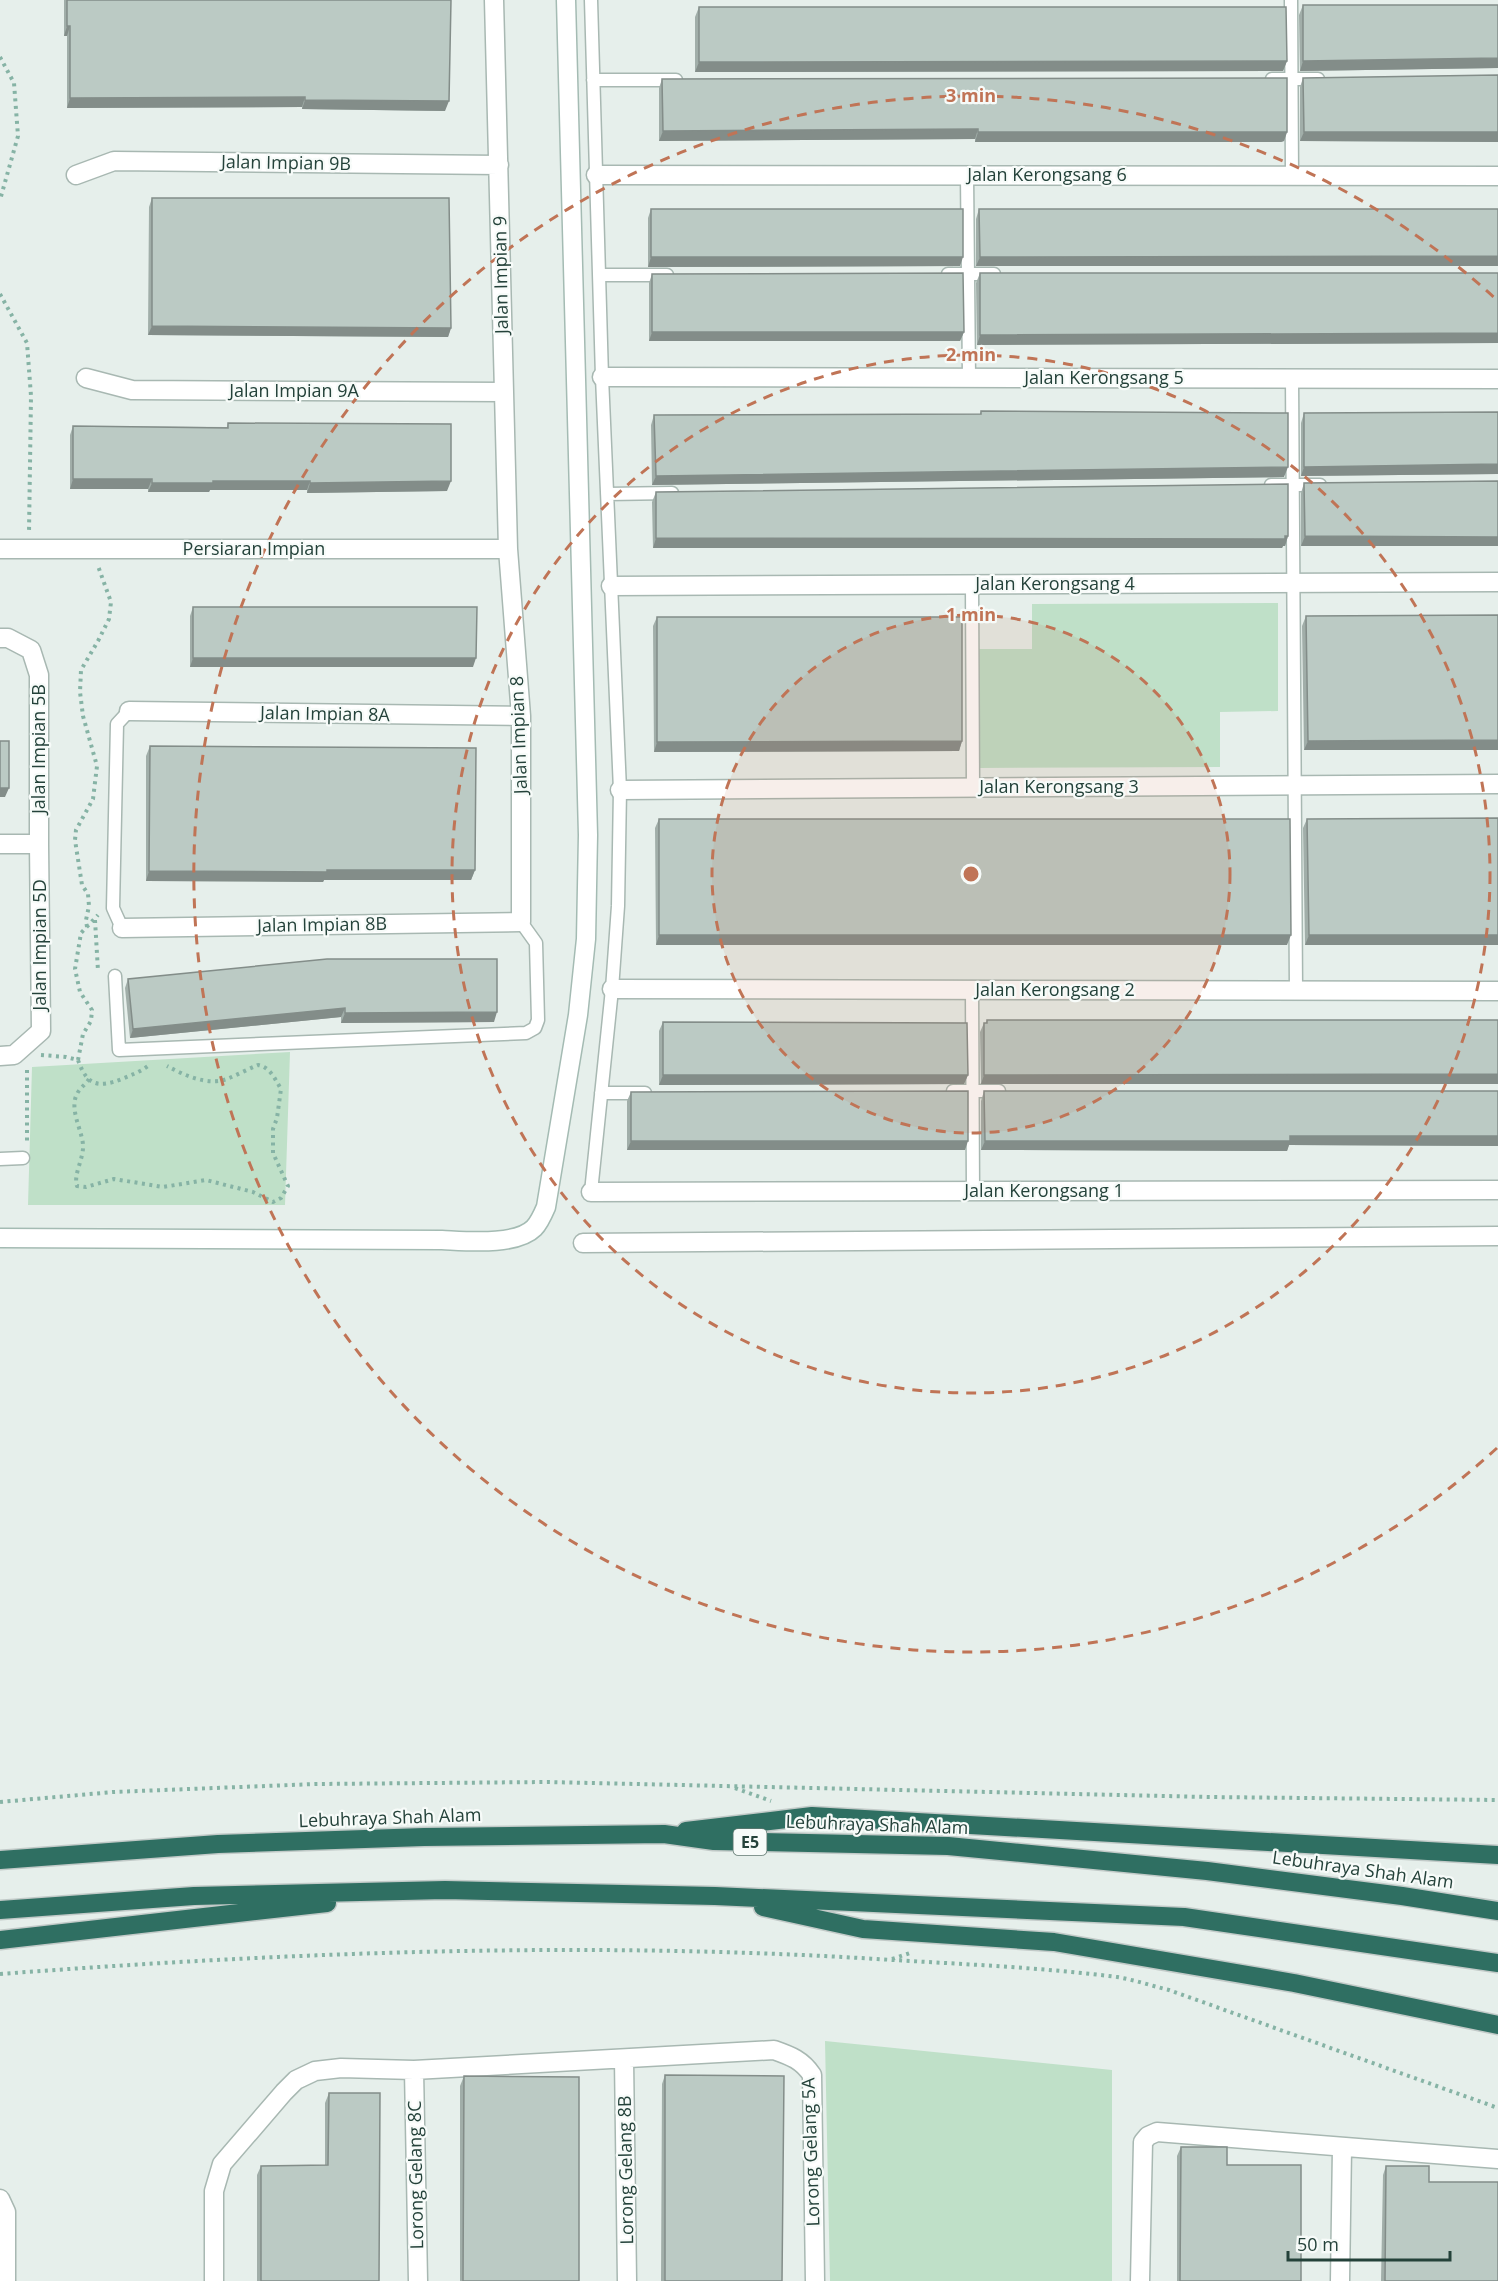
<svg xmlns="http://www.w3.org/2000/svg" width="1498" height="2281" viewBox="0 0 1498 2281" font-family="'Open Sans',sans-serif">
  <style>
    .green { fill: #bfe0c8 }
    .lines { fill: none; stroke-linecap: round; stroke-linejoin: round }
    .lane-casing { stroke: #a8b8b2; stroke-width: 15 }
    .street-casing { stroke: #a8b8b2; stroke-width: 21 }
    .secondary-casing { stroke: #a4bbb3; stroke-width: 21 }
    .highway-casing { stroke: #c2cac8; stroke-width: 21 }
    .path { stroke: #86b3a5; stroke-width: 4; stroke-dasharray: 3 4.5; stroke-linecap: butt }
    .lane { stroke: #fff; stroke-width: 12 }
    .street { stroke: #fff; stroke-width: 18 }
    .secondary { stroke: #fff; stroke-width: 18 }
    .highway { stroke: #2f6f62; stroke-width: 18 }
    .wall { fill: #a1aea9 }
    .shaded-wall { fill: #838d89 }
    .building { fill: #bbcac4; stroke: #838d89; stroke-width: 1.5 }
    .ring { fill: none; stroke: #c07456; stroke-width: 3; stroke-dasharray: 10 8 }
    .labels { text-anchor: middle; stroke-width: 4.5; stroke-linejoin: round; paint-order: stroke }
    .shield { fill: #f7fbf9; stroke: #637a73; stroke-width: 1.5 }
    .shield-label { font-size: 16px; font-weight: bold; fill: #24423a }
    .street-label { font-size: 18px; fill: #24423a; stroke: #f7fbf9 }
    .centre { fill: #c07456; stroke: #f7fbf9; stroke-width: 3 }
    .ring-label { font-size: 18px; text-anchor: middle; font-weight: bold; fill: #c07456; stroke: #f7fbf9; stroke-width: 4.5; stroke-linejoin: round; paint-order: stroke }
  </style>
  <rect width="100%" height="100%" fill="#e6efeb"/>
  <path class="green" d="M1278,603V711L1220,712V767L978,768V649H1032V604Z
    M290,1052L285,1205H28L32,1067Z
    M825,2041L1112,2070V2281H830Z"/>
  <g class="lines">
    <g class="lane-casing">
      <path id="lane" d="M1291,0L1292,175
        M1272,79H1318
        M593,80H676
        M967,175L969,378
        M948,274H994
        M599,275H667
        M1292,378L1296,990
        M1271,485H1320
        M607,494L672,493
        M972,585L973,788
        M122,928L113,908L117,724L129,711
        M115,976L119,1050L526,1033L535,1028L538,1020L536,943L521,922
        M972,990L973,1191
        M953,1091H999
        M601,1093H645
        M0,1159L23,1158
        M591,1192L612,989L618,906L620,790L602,377L591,0"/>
    </g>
    <g class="street-casing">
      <path id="street" d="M76,175L114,161L499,165
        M596,175L1498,176
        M602,377L1498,379
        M86,378L132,390L504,392
        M0,549H508
        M611,586L1498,582
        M0,638H8L31,650L39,675V844H0
        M129,711L521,716
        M620,790L1498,784
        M122,928L521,922V716L508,549L494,0
        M612,989L1498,991
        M0,1056L14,1055L41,1031L39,844
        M591,1192L1498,1190
        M583,1243L1498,1236
        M624,2059L627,2281
        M414,2070L418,2281
        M0,2199L6,2212V2281
        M214,2281V2191L222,2164L284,2092L296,2080L315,2071L341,2068L414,2070L774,2050C791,2056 802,2060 812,2075L815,2281
        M1140,2281L1143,2142L1148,2136L1157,2132L1498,2159
        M1340,2281L1342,2148"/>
    </g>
    <g class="secondary-casing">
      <path id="secondary" d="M0,1238L442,1240C466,1241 516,1246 534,1228C539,1223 543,1214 546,1207L578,1015L586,939L588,835L566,0"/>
    </g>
    <g class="highway-casing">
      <path id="highway" d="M686,1831L812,1816L1498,1855
        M0,1860L218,1844L424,1837L664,1834L714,1841L948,1846L1207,1871L1402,1896L1498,1911
        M763,1907L863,1929L1054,1942L1294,1983L1498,2025
        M0,1910L194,1896L445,1890L715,1896L1184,1917L1498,1963
        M0,1940L327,1903"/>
    </g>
    <path class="path" d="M0,57L14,83L18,136L0,200
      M0,294L27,343L31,396L29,532
      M95,920L98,971
      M87,927L86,920L89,906L88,894L82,885L75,840L76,830L93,799L97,766L83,716L80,692L81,670L98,641L109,619L111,602L98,566
      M41,1055L66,1057L78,1060C87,1086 98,1088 122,1079C131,1075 140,1072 148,1066
      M78,1060L83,1034L91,1021L92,1010L80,992L75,969L81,933L98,915
      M27,1070V1144
      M89,1079C86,1084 79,1089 77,1094C69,1109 82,1130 83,1145C84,1158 73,1175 77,1186L86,1187L114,1179L163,1187L206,1180L253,1192L273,1202L281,1198L288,1186L273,1153V1129L277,1118L281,1089C275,1079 270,1067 258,1065C248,1069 237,1075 227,1079C207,1086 184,1075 167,1066
      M735,1788L771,1801
      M0,1802L113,1792L316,1784L548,1782L1208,1797L1498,1800
      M892,1959L910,1953
      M0,1974C291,1952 585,1941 877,1959C957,1964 1038,1967 1117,1977C1135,1980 1152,1986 1169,1990L1498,2108"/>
    <use href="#lane" class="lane"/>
    <use href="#street" class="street"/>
    <use href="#secondary" class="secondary"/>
    <use href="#highway" class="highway"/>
  </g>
  <path class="wall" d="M64,0H451L445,111L302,109V107L67,108V36H64Z
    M1303,5L1498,68L1300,71L1299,15Z
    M699,7L1287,61L1283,71L695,72V17Z
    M1498,75V142L1300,141V87L1303,78Z
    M662,79L1287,132L1284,141L1281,142H975V139L659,141V88Z
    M152,198L451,328L448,337L148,335L149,207Z
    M651,209L960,266L648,267V218Z
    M979,209H1498V266H976V219Z
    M980,273H1498V343L977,345L976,283Z
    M652,274L964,332L960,341H649V283Z
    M981,411L1284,477L652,485L651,425L654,415L980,414Z
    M1304,413L1498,474L1301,476V423Z
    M228,423L447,491L307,493V490H210L209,492H148V489H70V435L73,426L227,427Z
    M1498,481L1301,546V493L1304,483Z
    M656,492L1288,536L1285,546H1283L1282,548H653L652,502Z
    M193,607L473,667H190V616Z
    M1498,615V750H1304L1302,626L1306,616Z
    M657,617L962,741L959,751L654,752L653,626Z
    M150,746L475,870L471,880H324L323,882L146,881V756Z
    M659,819L1287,945H656L655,828Z
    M1307,819L1498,945H1305L1303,828Z
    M128,979L494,1022L341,1023V1017L130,1038L125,988Z
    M987,1020H1498V1084H981L980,1032L984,1023H986Z
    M663,1022L968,1075L964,1084L659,1085V1031Z
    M984,1091H1498V1146L1289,1145L1287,1151L981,1150V1101Z
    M631,1092L965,1150H627V1101Z
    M665,2075L782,2281H661L662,2084Z
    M464,2076L579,2281H460V2086Z
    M329,2093L379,2281H257V2175L261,2166L325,2165V2103Z
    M1181,2147L1227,2165L1301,2281H1177V2156Z
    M1386,2166L1429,2182L1498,2281H1381L1383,2175Z"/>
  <path class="shaded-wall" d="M67,26H70L67,36H64Z
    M1498,58V68L1300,71L1303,61Z
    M1287,61L1283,71L695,72L699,62Z
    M305,97L302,107L67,108L70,98Z
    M305,100L449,101L445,111L302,109Z
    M978,129L975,139L659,141L663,131Z
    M978,132H1287L1284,141L1281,142H975Z
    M1304,132H1498V142L1300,141Z
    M1498,256V266H976L980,257Z
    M651,257H963L960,266L648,267Z
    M152,326L451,328L448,337L148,335Z
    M652,332H964L960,341H649Z
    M1498,333V343L977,345L980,335Z
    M1498,464V474L1301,476L1304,467Z
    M1288,467L1284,477L652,485L656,476Z
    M73,479H152L148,489H70Z
    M213,481H310L307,490H210L209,492H148L152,483Z
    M451,481L447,491L307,493L310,483Z
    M1288,536L1285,546H1283L1282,548H653L656,538Z
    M1305,536L1498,537V546H1301Z
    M193,658H476L473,667H190Z
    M1498,740V750H1304L1308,741Z
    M962,741L959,751L654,752L657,742Z
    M0,788H9L5,797H0Z
    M327,870H475L471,880H324L323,882L146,881L149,871Z
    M659,935H1291L1287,945H656Z
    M1309,935H1498V945H1305Z
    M345,1008L341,1017L130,1038L133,1029Z
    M497,1012L494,1022L341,1023L345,1013Z
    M1498,1074V1084H981L984,1075Z
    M663,1075H968L964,1084L659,1085Z
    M1290,1136H1498V1146L1289,1145L1287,1151L981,1150L985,1141Z
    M631,1141H968L965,1150H627Z"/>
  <path class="building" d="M67,0H451L449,101L305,100V97L70,98V26H67Z
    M1303,5H1498V58L1303,61Z
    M699,7H1286L1287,61L699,62Z
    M1498,75V132H1304L1303,78Z
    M1287,78V132H978V129L663,131L662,79Z
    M152,198H449L451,328L152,326Z
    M651,209H963V257H651Z
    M979,209H1498V256L980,257Z
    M963,273L964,332H652V274Z
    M980,273H1498V333L980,335Z
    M981,411L1288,413V467L656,476L654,415L981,414Z
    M1498,412V464L1304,467V413Z
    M228,423L451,424V481L310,483V481H213V483H152V479H73V426L228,428Z
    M1498,481V537L1305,536L1304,483Z
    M1288,484V536H1285V539L656,538V492Z
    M193,607H477L476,658H193Z
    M1498,615V740L1308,741L1306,616Z
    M657,617H962V741L657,742Z
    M0,741H9V788H0Z
    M150,746L476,748L475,870H327V872L149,871Z
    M1498,818V935H1309L1307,819Z
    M659,819H1290L1291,935H659Z
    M327,959H497V1012L345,1013V1008L133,1029L128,979Z
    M987,1020H1498V1074L984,1075V1023H987Z
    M663,1022L967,1023L968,1075H663Z
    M968,1091V1141H631V1092Z
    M984,1091H1498V1136H1290V1141H985Z
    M665,2075L784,2076L782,2281H665Z
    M464,2076L579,2077V2281H463Z
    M329,2093H380L379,2281H261V2166L328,2165Z
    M1181,2147H1227V2165H1301V2281H1180Z
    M1386,2166H1429V2182H1498V2281H1385Z"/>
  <circle cx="971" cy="874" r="259" fill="#c07456" fill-opacity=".12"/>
  <g class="ring">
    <circle cx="971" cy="874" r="259"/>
    <circle cx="971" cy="874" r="519"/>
    <path d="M1497 1448A778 778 0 1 1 1497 300"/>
  </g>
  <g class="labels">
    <rect class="shield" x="733.5" y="1829" width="33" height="26" rx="4.5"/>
    <g class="shield-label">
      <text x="750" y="1848">E5</text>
    </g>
    <g class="street-label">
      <text transform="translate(286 163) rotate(1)" y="6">Jalan Impian 9B</text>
      <text x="1047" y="181">Jalan Kerongsang 6</text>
      <text transform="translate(501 275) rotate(-91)" y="6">Jalan Impian 9</text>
      <text x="1104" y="384">Jalan Kerongsang 5</text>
      <text x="294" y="397">Jalan Impian 9A</text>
      <text x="254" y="555">Persiaran Impian</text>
      <text x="1055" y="590">Jalan Kerongsang 4</text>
      <text transform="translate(325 714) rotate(1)" y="6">Jalan Impian 8A</text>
      <text transform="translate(519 735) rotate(-92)" y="6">Jalan Impian 8</text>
      <text transform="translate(39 749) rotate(-90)" y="6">Jalan Impian 5B</text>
      <text x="1059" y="793">Jalan Kerongsang 3</text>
      <text transform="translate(322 925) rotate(-1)" y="6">Jalan Impian 8B</text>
      <text transform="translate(40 945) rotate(-90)" y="6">Jalan Impian 5D</text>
      <text x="1055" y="996">Jalan Kerongsang 2</text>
      <text x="1044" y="1197">Jalan Kerongsang 1</text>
      <text transform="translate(390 1818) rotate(-2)" y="6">Lebuhraya Shah Alam</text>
      <text transform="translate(877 1825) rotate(2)" y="6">Lebuhraya Shah Alam</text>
      <text transform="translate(1363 1870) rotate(8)" y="6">Lebuhraya Shah Alam</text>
      <text transform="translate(811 2152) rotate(-92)" y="6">Lorong Gelang 5A</text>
      <text transform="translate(626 2170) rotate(-91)" y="6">Lorong Gelang 8B</text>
      <text transform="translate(416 2175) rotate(-91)" y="6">Lorong Gelang 8C</text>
    </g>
  </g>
  <circle cx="971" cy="874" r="9" class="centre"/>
  <g class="ring-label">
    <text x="971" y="102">3 min</text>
    <text x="971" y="361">2 min</text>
    <text x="971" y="621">1 min</text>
  </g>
  <path d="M1288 2251v9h162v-9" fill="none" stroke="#24423a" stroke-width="3"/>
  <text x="1297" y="2251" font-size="18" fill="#24423a" stroke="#f7fbf9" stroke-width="4.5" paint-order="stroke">50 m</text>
</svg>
